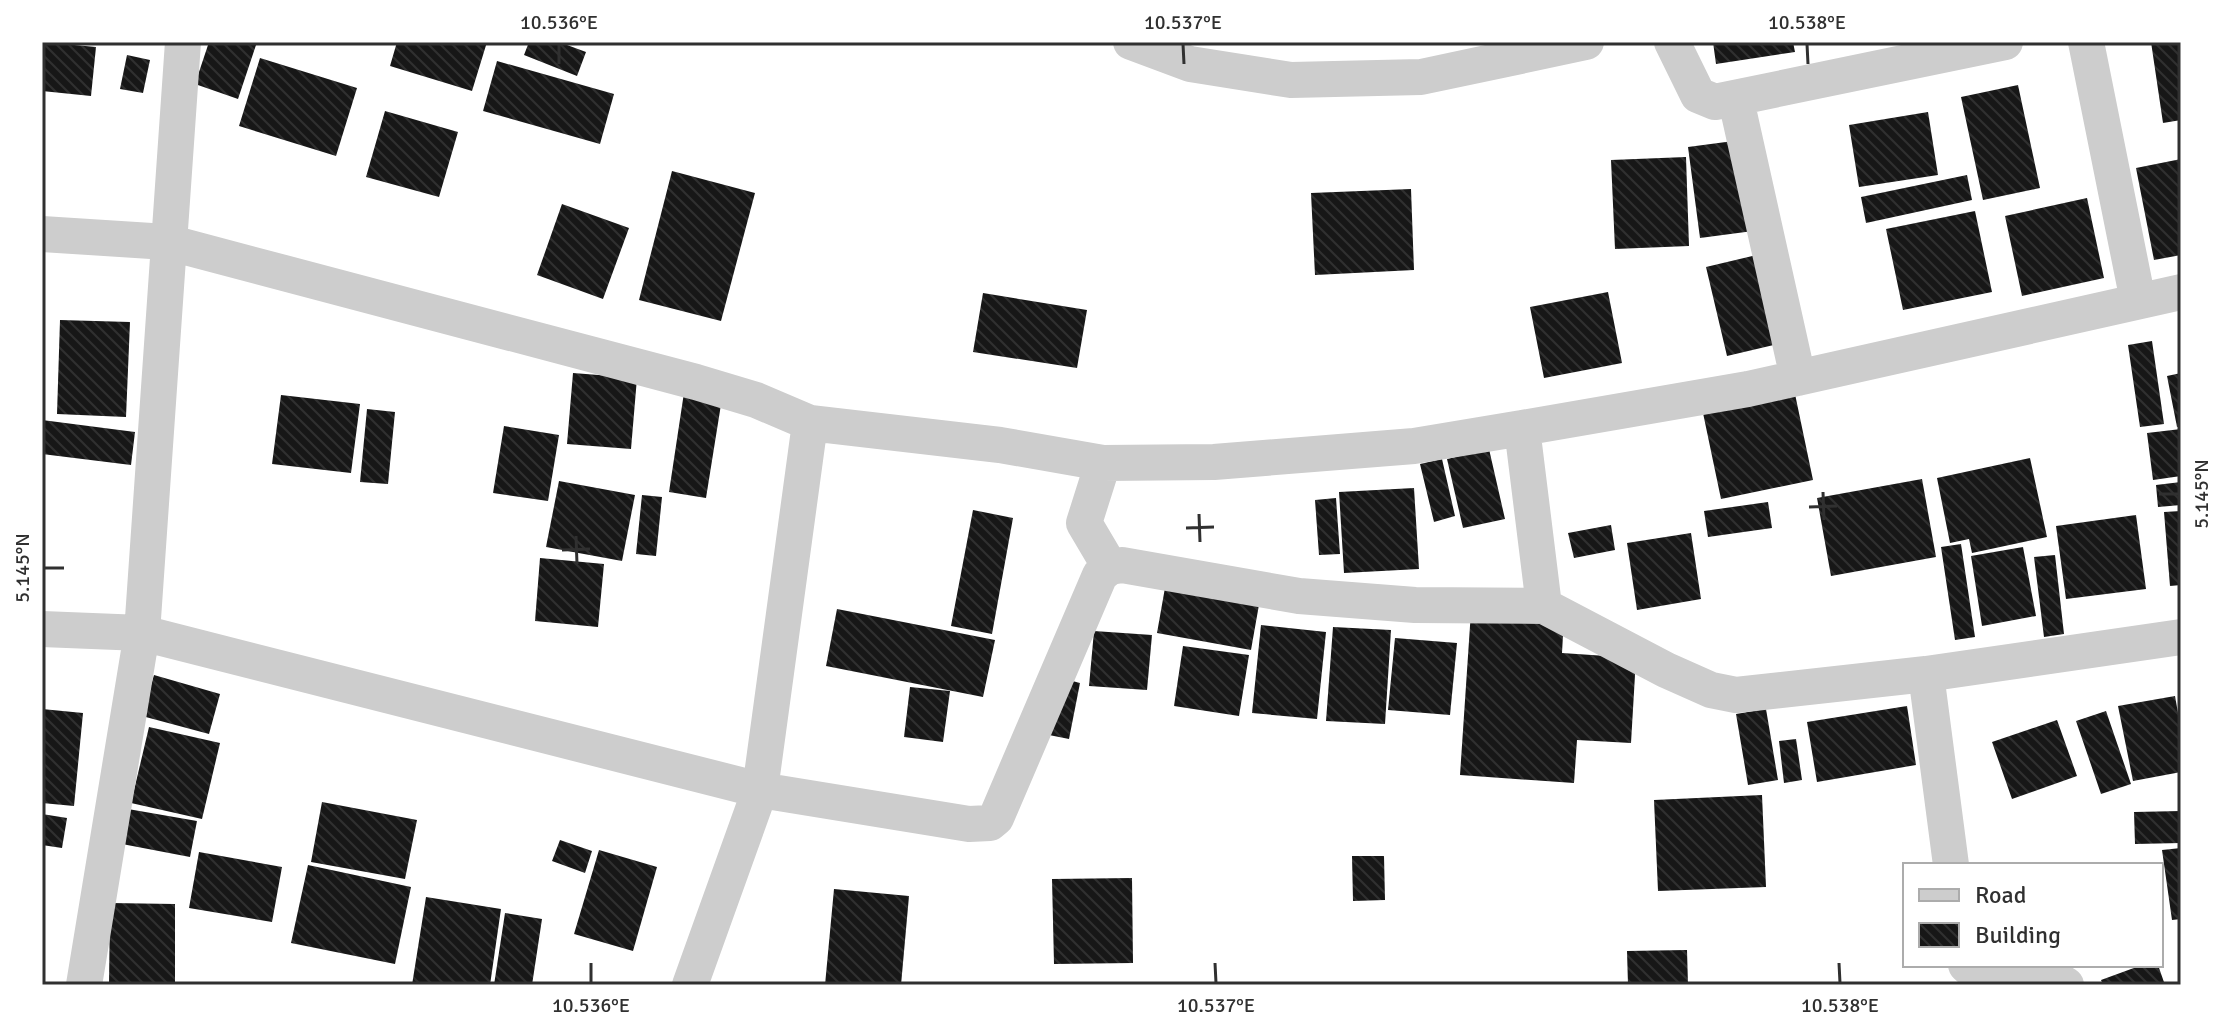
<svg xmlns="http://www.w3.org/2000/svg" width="2223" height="1027" viewBox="0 0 2223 1027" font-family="Signika,sans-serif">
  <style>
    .building { fill: url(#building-back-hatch) }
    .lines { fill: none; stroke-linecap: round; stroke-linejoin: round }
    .minor { stroke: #cdcdcd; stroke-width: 36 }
    .ticks { fill: none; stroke: #303030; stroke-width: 3 }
    .neatline { fill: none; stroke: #303030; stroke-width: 3 }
    .ticks-label { font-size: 20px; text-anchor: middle; fill: #303030 }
  </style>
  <defs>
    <pattern id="building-back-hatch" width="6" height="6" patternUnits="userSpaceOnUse" patternTransform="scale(2)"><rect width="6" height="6" fill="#171717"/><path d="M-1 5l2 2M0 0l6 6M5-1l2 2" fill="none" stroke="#303030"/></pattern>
  </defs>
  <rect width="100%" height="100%" fill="#fff"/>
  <path class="building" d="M42,42L96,47L91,96L42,91Z
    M209,42H257L238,99L195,84Z
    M397,42H487L472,91L390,66Z
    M529,42H559L586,52L577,76L524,55Z
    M1713,42H1793L1795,52L1716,64Z
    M2151,42H2181V120L2163,123Z
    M127,55L150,60L143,93L120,89Z
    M260,58L357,88L336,156L239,126Z
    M497,61L614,94L600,144L483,111Z
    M2018,85L2040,188L1983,200L1961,97Z
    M385,111L458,132L439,197L366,177Z
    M1928,112L1938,175L1859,187L1849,125Z
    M1741,140L1753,231L1700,238L1688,147Z
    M1686,157L1689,246L1615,249L1611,160Z
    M2181,159V255L2154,260L2136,168Z
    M672,171L755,193L721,321L639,300Z
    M1967,175L1972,200L1866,223L1861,197Z
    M1411,189L1414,270L1315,275L1311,193Z
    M2087,198L2104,278L2022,296L2005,216Z
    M562,204L629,228L603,299L537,275Z
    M1975,211L1992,292L1903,310L1886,229Z
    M1765,253L1786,342L1727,356L1706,267Z
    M1608,292L1622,363L1544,378L1530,307Z
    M983,293L1087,310L1077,368L973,352Z
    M60,320L130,322L126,417L57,414Z
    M2152,341L2164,424L2140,427L2128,345Z
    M573,373L637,378L631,449L567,444Z
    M2181,373V426L2177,427L2167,376Z
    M685,386L723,392L706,498L669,492Z
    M1795,394L1813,480L1721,499L1703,413Z
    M281,395L360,404L351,473L272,464Z
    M367,409L395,412L388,484L360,482Z
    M42,420L135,432L131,465L42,454Z
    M504,426L559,435L548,501L493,493Z
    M2181,429V476L2153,480L2147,433Z
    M1489,449L1505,519L1463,528L1447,459Z
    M2030,458L2047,537L1972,553L1969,539L1950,543L1937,478Z
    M1442,459L1455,516L1434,522L1420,464Z
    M1922,479L1936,557L1831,576L1817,498Z
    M559,481L635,495L622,561L546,547Z
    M2181,482V505L2158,507L2156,485Z
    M1414,488L1419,569L1344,573L1339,492Z
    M642,495L662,497L656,556L636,554Z
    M1336,498L1340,554L1319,555L1315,500Z
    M1768,502L1772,528L1708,537L1704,511Z
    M973,510L1013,518L992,634L951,626Z
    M2181,511V585L2170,586L2164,512Z
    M2136,515L2146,589L2066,599L2056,526Z
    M1611,525L1615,550L1574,558L1568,533Z
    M1691,533L1701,599L1637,610L1627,543Z
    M1961,544L1975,637L1955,640L1941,547Z
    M2023,547L2036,616L1982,626L1971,556Z
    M2055,555L2064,634L2044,637L2034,557Z
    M540,558L604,564L598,627L535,621Z
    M1166,582L1260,599L1251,650L1157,633Z
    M837,609L995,640L983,697L826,666Z
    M1471,611L1564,617L1562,653L1636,658L1631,743L1577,740L1574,783L1460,775Z
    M1261,625L1326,632L1317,719L1252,713Z
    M1333,627L1391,630L1385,724L1326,721Z
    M1094,631L1152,635L1147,690L1089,686Z
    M1395,638L1457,643L1450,715L1388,710Z
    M1183,646L1249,655L1239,716L1174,706Z
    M154,675L220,694L209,734L142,716Z
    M1061,678L1080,683L1069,739L1049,735Z
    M910,687L950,691L943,742L904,737Z
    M2175,696L2181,730V772L2133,781L2118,706Z
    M1907,706L1916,765L1817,782L1807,722Z
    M42,709L83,713L74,806L42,803Z
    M1766,709L1778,780L1748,785L1736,714Z
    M2106,711L2131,784L2101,794L2076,721Z
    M2057,720L2077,776L2012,799L1992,742Z
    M149,727L220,743L202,819L131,803Z
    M1796,739L1802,780L1784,783L1779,741Z
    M1762,795L1766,887L1658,891L1654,800Z
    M322,802L417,820L405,879L311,862Z
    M128,809L197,821L190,857L122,844Z
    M2181,811V843L2135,844L2134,812Z
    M42,814L67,818L62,848L42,845Z
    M560,840L592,851L585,873L552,861Z
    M2181,848V919L2172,920L2162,850Z
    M599,850L657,867L633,951L574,934Z
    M199,852L282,867L272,922L189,908Z
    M1352,856H1384L1385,900L1353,901Z
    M308,865L411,887L395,964L291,943Z
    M1132,878L1133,963L1054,964L1052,879Z
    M834,889L909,896L901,985H825Z
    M426,897L501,909L490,985H412Z
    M110,903L175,904V985H109Z
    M505,913L542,919L532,985H494Z
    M1687,950L1688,985H1628L1627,951Z
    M2142,965H2158L2165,985H2103L2101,980Z"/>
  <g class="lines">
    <path class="minor" d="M183,42L142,633L760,790L690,985
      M1131,42L1190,64L1291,80L1421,77L1586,42
      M1672,42L1698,95L1715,102L2005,42
      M2086,42L2138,301
      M1736,100L1798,378
      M42,234L167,242L696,382L756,400L810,423L1000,445L1103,463L1214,462L1414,446L1522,428
      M810,423L760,790L969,824L990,823L996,818L1100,575L1110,567L1122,565L1299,596L1415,605L1544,606L1666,670L1711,690L1736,695L1926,674L2181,637
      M1103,463L1084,523L1110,567
      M1544,606L1522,428L1748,389L2181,292
      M42,629L142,633L84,985
      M1926,674L1951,865
      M1966,965L1975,973L2058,980L2066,985"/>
  </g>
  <path class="ticks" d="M559,44V64M1183,44L1184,64M1807,44L1808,64M1823,492L1824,520M2159,494H2179M1809,507L1837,506M1199,514L1200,542M1186,528L1214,527M576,536L577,564M562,550L590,549M44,568H64M591,963V983M1215,963L1216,983M1839,963L1840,983"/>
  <rect width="2223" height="1027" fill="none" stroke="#ffffff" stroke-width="88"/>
  <rect x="1903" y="863" width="260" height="104" fill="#ffffff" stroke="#acacac" stroke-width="2"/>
  <rect x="1919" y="889" width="40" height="12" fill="#cdcdcd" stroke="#acacac" stroke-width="2"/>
  <text x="1975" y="903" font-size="24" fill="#303030">Road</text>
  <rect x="1919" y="923" width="40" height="24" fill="url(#building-back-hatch)" stroke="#acacac" stroke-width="2"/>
  <text x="1975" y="943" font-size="24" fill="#303030">Building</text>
  <rect x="44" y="44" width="2135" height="939" class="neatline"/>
  <g class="ticks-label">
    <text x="559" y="29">10.536°E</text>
    <text x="1183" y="29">10.537°E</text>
    <text x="1807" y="29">10.538°E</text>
    <text transform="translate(2201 494) rotate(-90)" y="7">5.145°N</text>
    <text transform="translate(22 568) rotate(-90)" y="7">5.145°N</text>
    <text x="591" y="1012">10.536°E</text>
    <text x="1216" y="1012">10.537°E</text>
    <text x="1840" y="1012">10.538°E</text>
  </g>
</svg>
